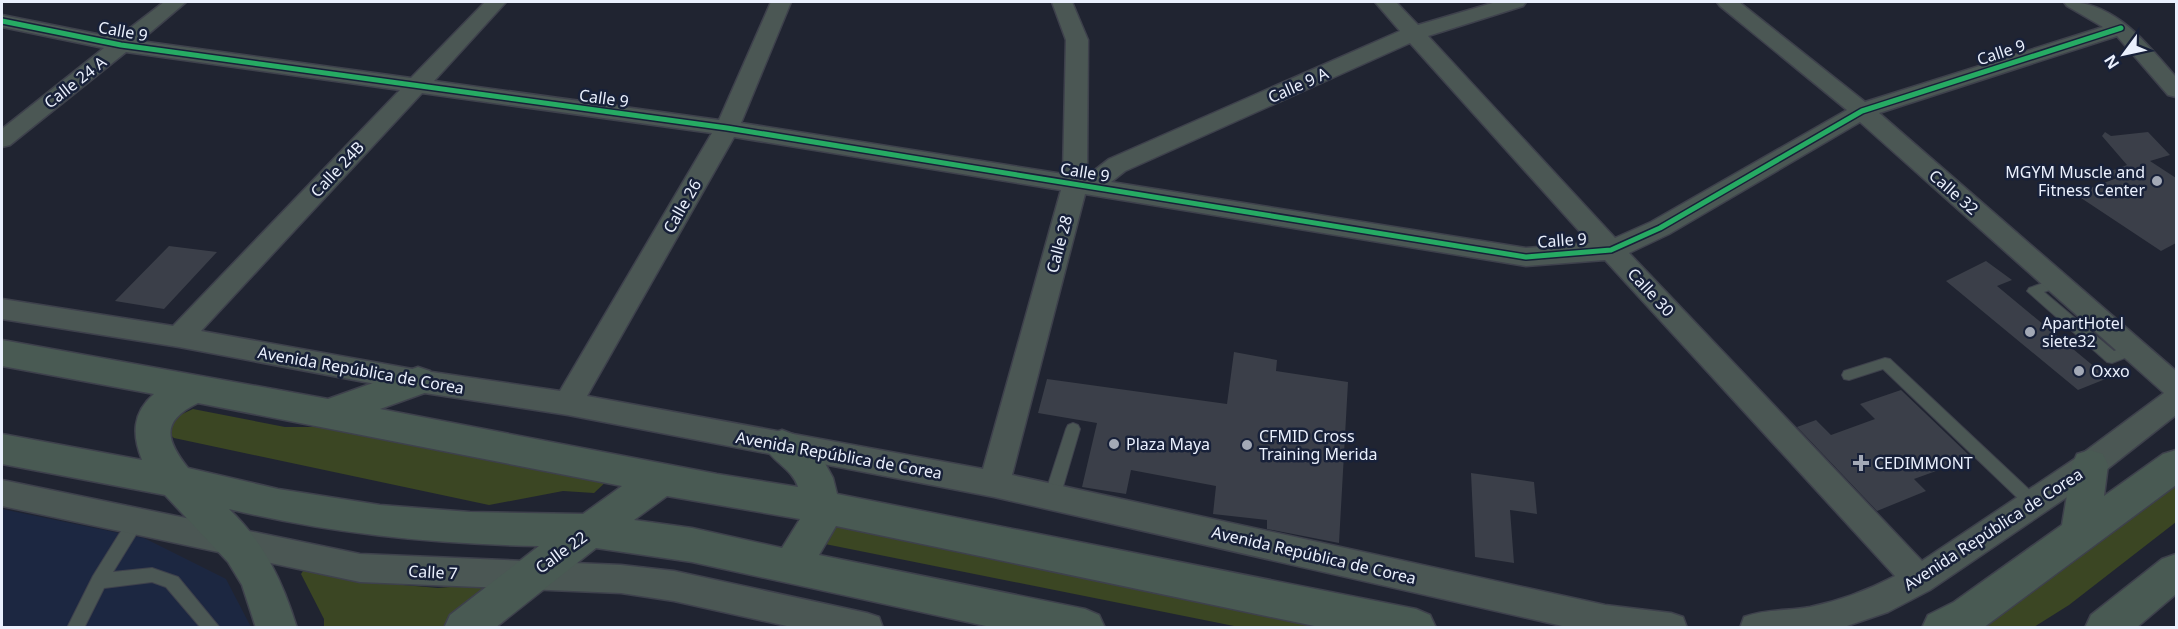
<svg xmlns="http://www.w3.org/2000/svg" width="2178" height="629" viewBox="0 0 2178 629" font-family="'Noto Sans',sans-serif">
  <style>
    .built { fill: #1c2741 }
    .green { fill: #3b4623 }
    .building { fill: #3b3f49 }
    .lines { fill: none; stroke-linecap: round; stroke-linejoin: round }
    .lane-casing { stroke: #3e414c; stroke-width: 2 }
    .street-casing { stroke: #3e414c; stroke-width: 3 }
    .secondary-casing { stroke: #3e414c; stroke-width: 3 }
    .lane { fill: #4b5754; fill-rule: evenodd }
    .street { fill: #4b5754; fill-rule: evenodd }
    .secondary { fill: #495a53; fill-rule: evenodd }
    .cycleway-casing { stroke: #182139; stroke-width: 8 }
    .cycleway { stroke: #26ab63; stroke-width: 5 }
    .poi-dot { fill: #a3a9b6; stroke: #182139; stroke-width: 2 }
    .labels { text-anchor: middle; stroke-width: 5; stroke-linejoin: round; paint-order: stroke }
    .street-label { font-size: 16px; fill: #eaf0fd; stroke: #182139 }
    .poi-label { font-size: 16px; fill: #eaf0fd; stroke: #182139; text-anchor: start }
  </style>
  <rect width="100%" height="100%" fill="#202431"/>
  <path class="built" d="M2,509L144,538L226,579L251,627H2Z"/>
  <path class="green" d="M193,409L285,427H354L609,479L594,493L563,491L489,505L174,438L167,432C171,419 181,414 193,409Z
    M2176,485V522L2069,605L2034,627L1980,628Z
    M835,523L1353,627H1239L825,544Z
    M305,568L368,582L438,588L499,583L449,627L324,628V619L301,574Z"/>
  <path class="building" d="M2105,132L2111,136L2148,132L2170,155L2150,161L2176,178V243L2161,251L2075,194L2117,178L2108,172L2127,165L2102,136Z
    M169,246L217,252L164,309L115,301Z
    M1986,261L2012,280L1997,286L2108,378L2078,390L1946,281Z
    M1234,352L1277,360L1276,371L1348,382L1339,543L1267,529V520L1213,514L1216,486L1131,470L1126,494L1082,487L1097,423L1038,413L1047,379L1227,404Z
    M1901,390L1972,458L1914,479L1926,491L1877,511L1797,427L1816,420L1831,435L1875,419L1860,404Z
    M1471,473L1534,482L1537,514L1510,510L1514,563L1475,557Z"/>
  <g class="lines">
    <g class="lane-casing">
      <path id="lane" d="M2057,278L2064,283L2062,286L2044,292L2114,351L2133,344L2138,345L2140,349L2138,353L2112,363L2107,362L2027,291L2029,288Z
        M1885,358L1890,359L2038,498L2041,503L2038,508L2033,510L2028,508L1883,369L1849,380L1844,379L1842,375L1844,371Z
        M1073,423L1078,425L1080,429L1060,497L1057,502L1052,503L1047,502L1044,497L1066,429L1068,425Z
        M137,513L143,515L145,520L113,572L152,568L178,577L220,628H201L166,587L152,582L104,588L84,628H67L93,576L131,515Z"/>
    </g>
    <g class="street-casing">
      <path id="street" d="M164,2H186L140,41L411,78L485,2H506L434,81L719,120L771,2H791L741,123L1063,174L1066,40L1052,2H1072L1088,40L1087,176L1109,159L1400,31L1375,2H1396L1418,25L1496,2H1526L1523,6L1428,36L1615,238L1651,222L1847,110L1720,6L1717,2H1739L1865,102L2103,27L2067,6L2064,2C2114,0 2146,43 2176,77V97L2168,95L2117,36L1879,113L2176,371V415L2101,474L1930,590L1888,612L1841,628H1740L1744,617C1765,609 1788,611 1810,607C1839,601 1868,590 1895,576L1605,260L1526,266L1085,194L1012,475L1605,605L1671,613L1683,617L1687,628H1571L994,497L568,415L418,392L179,347L2,319V299L173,326L400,90L126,52L10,145L2,147V129L104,48L2,27V15L117,38ZM1410,43L1590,243L1526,248L1111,182L1125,171ZM422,93L712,133L560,391L418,370L201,331ZM1860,122L2164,393L2079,456L1922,561L1629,253L1669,234ZM734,137L1061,190L983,469L587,396Z
        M2,480L360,554L621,565L674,571L867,613L879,617L883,628H796L674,601L621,593L360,582L2,506Z"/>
    </g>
    <g class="secondary-casing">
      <path id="secondary" d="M2,340L328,399L418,367L430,371L435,381L430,391L380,409L717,474L798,487C793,469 772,462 764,445L769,435L782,430L795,435L821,456L833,478L837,494L1416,609L1430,615L1436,628H1324L836,526L819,555L1085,609L1099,615L1105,628H995L692,562L596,548L495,628H444L450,615L539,546C434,544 331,534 229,509C264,542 283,582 297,628H256L242,585L228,562L165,495L2,464V434L142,460C132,435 132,413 154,394L2,366ZM198,403L622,486L583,514L470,512L380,505L278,489L188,468C165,439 161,421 198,403ZM667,496L800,519L782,548L692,528L634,520Z
        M2090,450L2103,454L2108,465L2104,496L2163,454L2176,450V485L1983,628H1922L1928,615L1954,602L2062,525L2072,465L2077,454Z
        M2176,554V594L2136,628H2085L2091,615L2162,559Z"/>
    </g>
    <use href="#lane" class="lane"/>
    <use href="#street" class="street"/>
    <use href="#secondary" class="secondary"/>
    <g class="cycleway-casing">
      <path id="cycleway" d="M2,21L121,45L727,128L1526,257L1611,250L1660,228L1862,111L2121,28"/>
    </g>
    <use href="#cycleway" class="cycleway"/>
  </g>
  <g class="poi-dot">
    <circle cx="2157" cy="181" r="6"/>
    <circle cx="2030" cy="332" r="6"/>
    <circle cx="2079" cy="371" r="6"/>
    <circle cx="1114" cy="444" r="6"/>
    <circle cx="1247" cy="445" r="6"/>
    <path d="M1858 454h6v6h6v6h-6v6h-6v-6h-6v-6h6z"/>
  </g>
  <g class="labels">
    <g class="street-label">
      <text transform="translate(123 31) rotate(10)" y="6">Calle 9</text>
      <text transform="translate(2001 52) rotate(-18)" y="6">Calle 9</text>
      <text transform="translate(75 82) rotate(-38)" y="6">Calle 24 A</text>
      <text transform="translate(1298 85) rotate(-24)" y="6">Calle 9 A</text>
      <text transform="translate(604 98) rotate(8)" y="6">Calle 9</text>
      <text transform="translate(337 169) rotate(-47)" y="6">Calle 24B</text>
      <text transform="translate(1085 172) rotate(9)" y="6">Calle 9</text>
      <text transform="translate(1954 192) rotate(41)" y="6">Calle 32</text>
      <text transform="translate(682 206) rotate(-60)" y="6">Calle 26</text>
      <text transform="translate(1562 240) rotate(-4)" y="6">Calle 9</text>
      <text transform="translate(1059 244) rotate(-75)" y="6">Calle 28</text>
      <text transform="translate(1651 292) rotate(47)" y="6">Calle 30</text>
      <text transform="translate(361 370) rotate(10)" y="6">Avenida República de Corea</text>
      <text transform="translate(839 455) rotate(10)" y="6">Avenida República de Corea</text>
      <text transform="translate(1993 529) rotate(-33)" y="6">Avenida República de Corea</text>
      <text transform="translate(561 552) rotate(-36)" y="6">Calle 22</text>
      <text transform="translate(1314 555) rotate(13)" y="6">Avenida República de Corea</text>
      <text transform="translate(433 572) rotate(3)" y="6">Calle 7</text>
    </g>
    <g class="poi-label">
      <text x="2145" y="178" text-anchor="end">MGYM Muscle and<tspan x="2145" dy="18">Fitness Center</tspan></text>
      <text x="2042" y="329">ApartHotel<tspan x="2042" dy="18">siete32</tspan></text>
      <text x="2091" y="377">Oxxo</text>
      <text x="1259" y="442">CFMID Cross<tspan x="1259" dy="18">Training Merida</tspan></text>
      <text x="1126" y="450">Plaza Maya</text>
      <text x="1874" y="469">CEDIMMONT</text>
    </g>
  </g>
  <rect width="2178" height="629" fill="none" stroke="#eaf0fd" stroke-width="6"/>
  <g transform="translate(2124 54) rotate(237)" stroke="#182139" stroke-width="4.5" paint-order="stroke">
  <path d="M0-4.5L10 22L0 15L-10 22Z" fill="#eaf0fd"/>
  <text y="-9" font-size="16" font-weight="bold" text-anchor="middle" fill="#eaf0fd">N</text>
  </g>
</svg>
